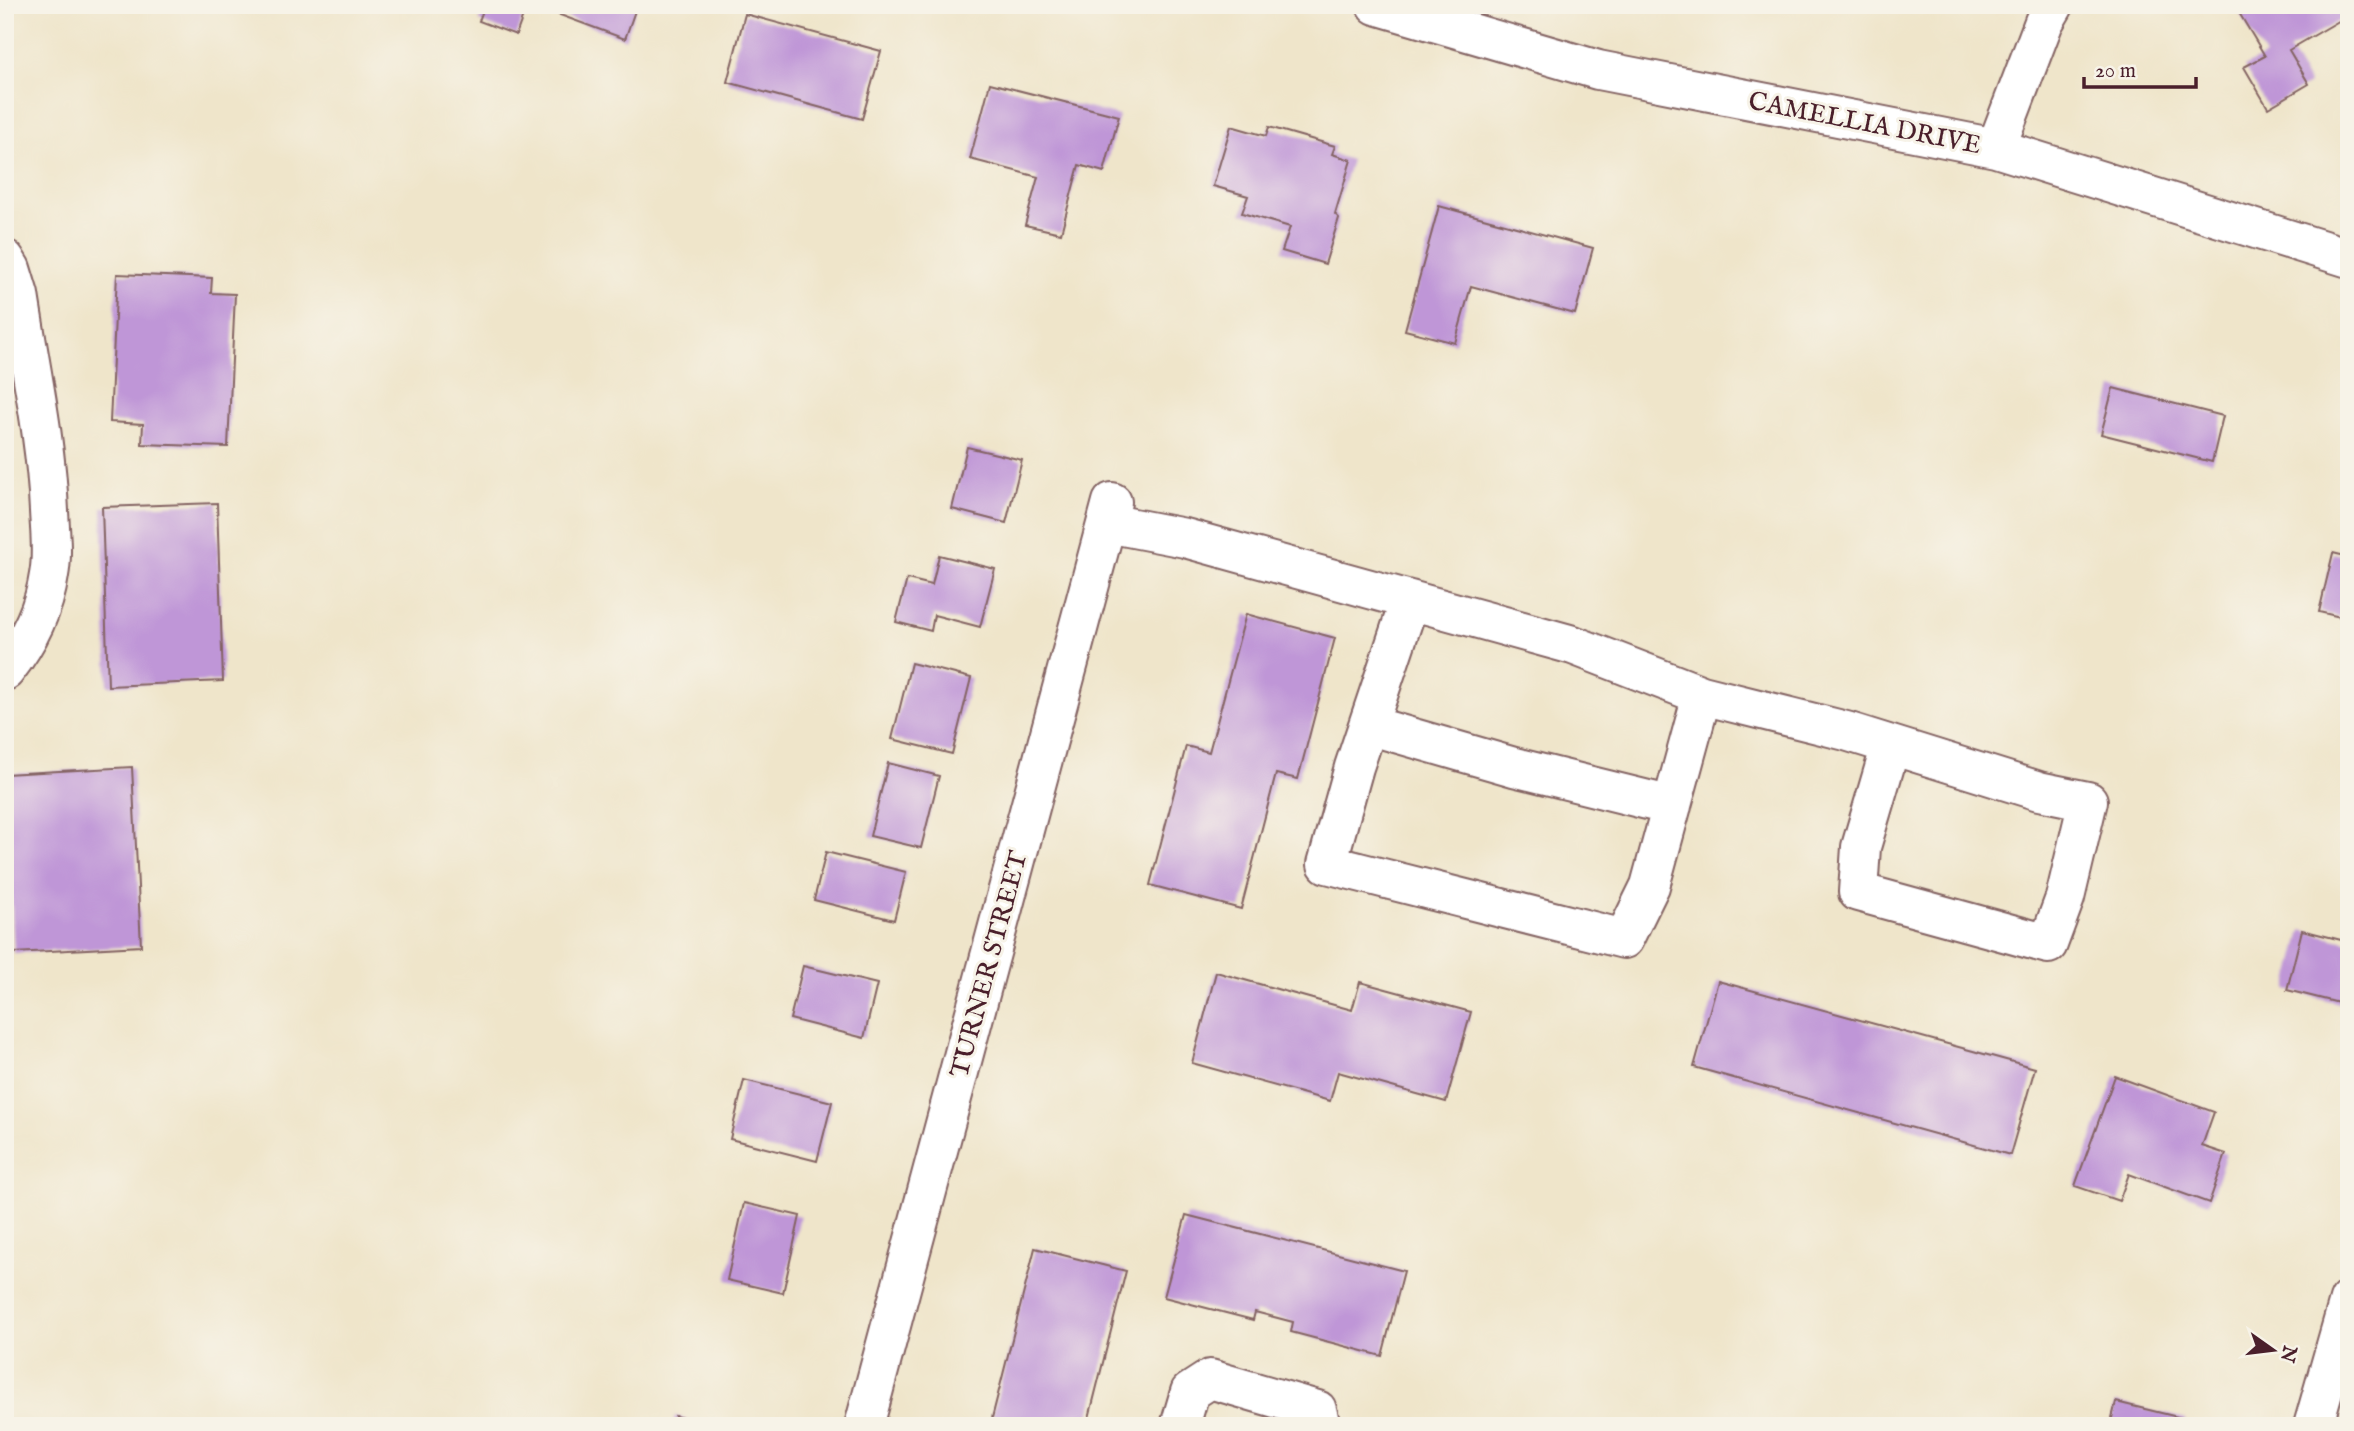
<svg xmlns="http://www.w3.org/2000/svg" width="2354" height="1431" viewBox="0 0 2354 1431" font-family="'IM FELL English',serif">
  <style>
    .building { fill: #bf96d7 }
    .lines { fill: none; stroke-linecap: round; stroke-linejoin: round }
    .minor-casing { stroke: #846463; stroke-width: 42 }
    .minor { stroke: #fff; stroke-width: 38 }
    .labels { text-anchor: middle; stroke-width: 6; stroke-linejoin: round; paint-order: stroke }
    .street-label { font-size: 26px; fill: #4a1f2b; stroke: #f7f3e8 }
  </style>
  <rect width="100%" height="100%" fill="#f7f3e8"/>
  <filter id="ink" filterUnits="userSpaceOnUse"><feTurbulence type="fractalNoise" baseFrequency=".0143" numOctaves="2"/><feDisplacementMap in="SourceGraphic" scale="14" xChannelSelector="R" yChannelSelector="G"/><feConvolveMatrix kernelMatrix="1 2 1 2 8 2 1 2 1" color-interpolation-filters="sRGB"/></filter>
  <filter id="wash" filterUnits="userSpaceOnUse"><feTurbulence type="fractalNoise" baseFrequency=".00686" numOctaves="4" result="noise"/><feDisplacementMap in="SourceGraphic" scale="28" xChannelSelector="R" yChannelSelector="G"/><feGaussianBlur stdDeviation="1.57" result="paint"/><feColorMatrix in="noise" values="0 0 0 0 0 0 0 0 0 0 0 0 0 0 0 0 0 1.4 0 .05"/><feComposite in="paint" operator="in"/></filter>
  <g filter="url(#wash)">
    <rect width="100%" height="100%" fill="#efe5ca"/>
    <g id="blocks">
      <path class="building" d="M485,5H527L516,35L479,21Z
        M533,5H637L625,39Z
        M2247,5H2349V15L2289,50L2309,84L2268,108L2244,67L2265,56L2238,11Z
        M745,14L881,51L862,119L727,82Z
        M990,83L1119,116L1104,172L1079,165L1061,233L1025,225L1038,177L970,159Z
        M1231,126L1266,136L1269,127L1335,146L1332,154L1351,160L1335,214L1339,218L1325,264L1282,251L1290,227L1242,213L1248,196L1213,186Z
        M1439,206L1593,248L1575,314L1471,286L1455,343L1405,330Z
        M117,274L212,278L211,293L235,294L228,447L142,444L143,424L110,422Z
        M2113,388L2223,416L2212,462L2101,434Z
        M967,447L1022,460L1006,523L952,509Z
        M217,503L223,681L108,686L102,507Z
        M2333,553L2349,557V619L2319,612Z
        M939,555L995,569L980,627L934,615L931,631L896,622L907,579L932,585Z
        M1246,614L1335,638L1298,779L1276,774L1241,909L1150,885L1186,746L1209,752Z
        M911,663L971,678L952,754L892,739Z
        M888,763L939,776L921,848L870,836Z
        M132,767L141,946L14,953L5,774Z
        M826,852L906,872L894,920L814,900Z
        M2302,930L2349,942V997L2347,1005L2287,990Z
        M803,966L877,984L864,1038L790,1019Z
        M1216,972L1352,1010L1360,982L1471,1012L1446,1102L1338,1072L1330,1101L1192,1063Z
        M1718,981L2035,1068L2010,1155L1694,1067Z
        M2115,1076L2214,1112L2202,1146L2226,1154L2209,1203L2129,1174L2119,1201L2075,1186Z
        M744,1080L832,1102L817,1161L730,1139Z
        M744,1203L800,1216L783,1293L727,1280Z
        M1186,1215L1404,1271L1382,1356L1291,1332L1293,1322L1255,1312L1253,1320L1164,1297Z
        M1035,1248L1126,1271L1087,1426H990Z
        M2116,1402L2186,1419L2184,1426H2110Z
        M675,1416L710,1425V1426H673Z"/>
    </g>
  </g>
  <g filter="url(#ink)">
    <use href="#blocks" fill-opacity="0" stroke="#846463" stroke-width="2"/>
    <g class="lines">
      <g class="minor-casing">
        <path id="minor" d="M1376,5L1598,70L1996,148L2349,258
          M1996,148L2044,22L2054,5
          M5,259L11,269L19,295C30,367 46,439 49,511C50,532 53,554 49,575C44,610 27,643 5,671
          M1107,523L1185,538L1573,645L1702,695L1846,731L2039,791L2088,801L2065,898L2048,944L1858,892L1861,847L1891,745
          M1410,600L1354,767L1327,864L1624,939L1650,886L1702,695
          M1368,725L1514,767L1672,806
          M864,1426L1112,502
          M1180,1426L1190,1392L1210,1379L1317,1410L1321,1426
          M2313,1426L2349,1300"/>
      </g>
      <use href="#minor" class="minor"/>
    </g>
  </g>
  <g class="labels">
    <g class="street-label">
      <text transform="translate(1865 122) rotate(11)" y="9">CAMELLIA DRIVE</text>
      <text transform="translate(988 964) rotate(-75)" y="9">TURNER STREET</text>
    </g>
  </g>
  <rect width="2354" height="1431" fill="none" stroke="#f7f3e8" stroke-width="28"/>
  <g transform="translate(2273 1350) rotate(104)" stroke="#f7f3e8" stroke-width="5" paint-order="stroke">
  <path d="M0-5L12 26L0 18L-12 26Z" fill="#4a1f2b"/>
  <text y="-10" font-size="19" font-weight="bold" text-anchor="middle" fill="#4a1f2b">N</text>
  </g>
  <path d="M2084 77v10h112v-10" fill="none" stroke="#4a1f2b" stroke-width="3.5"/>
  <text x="2095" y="77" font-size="21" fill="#4a1f2b" stroke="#f7f3e8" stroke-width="5" paint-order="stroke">20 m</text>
</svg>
